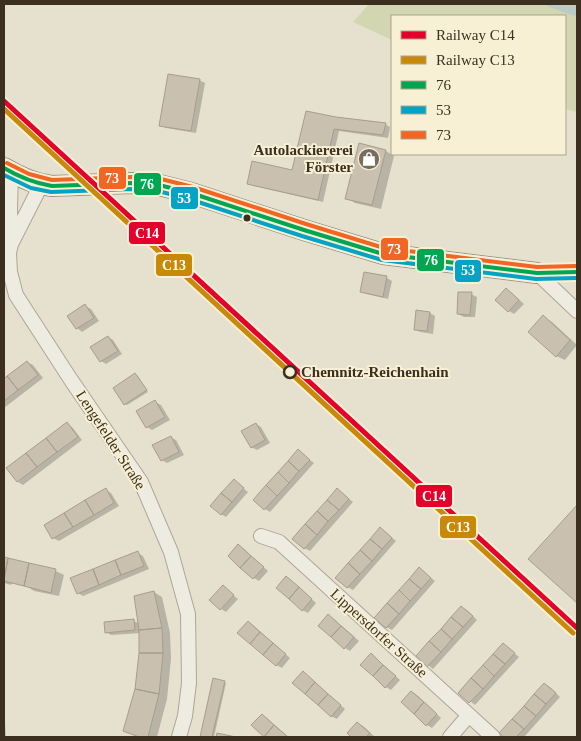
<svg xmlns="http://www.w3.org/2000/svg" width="581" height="741" viewBox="0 0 581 741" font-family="'Times New Roman',serif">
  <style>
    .green { fill: #d3d7b1 }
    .water { fill: #baccc3 }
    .shadow { fill: #0003 }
    .building { fill: #cac0b0; stroke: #a79d8e }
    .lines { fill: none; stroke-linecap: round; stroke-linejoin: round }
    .street-casing { stroke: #aca697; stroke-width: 16 }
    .secondary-casing { stroke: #9b9588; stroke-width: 22 }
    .street { stroke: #eeebe1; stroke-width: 14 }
    .secondary { stroke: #eeebe1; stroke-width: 20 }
    .bus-1-casing { stroke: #f7f0d5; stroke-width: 8 }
    .bus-2-casing { stroke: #f7f0d5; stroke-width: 8 }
    .bus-3-casing { stroke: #f7f0d5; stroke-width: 8 }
    .bus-1 { stroke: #00a651; stroke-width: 4 }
    .bus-2 { stroke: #03a3c5; stroke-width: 4 }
    .bus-3 { stroke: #f26522; stroke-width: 4 }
    .rail-1-casing { stroke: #f7f0d5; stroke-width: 9 }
    .rail-2-casing { stroke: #f7f0d5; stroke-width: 9 }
    .rail-1 { stroke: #e4002b; stroke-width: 5 }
    .rail-2 { stroke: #c88808; stroke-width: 5 }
    .bus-dot { fill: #3c2f1f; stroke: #f7f0d5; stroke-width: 2 }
    .stop-dot { fill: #f7f0d5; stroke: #3c2f1f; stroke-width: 2.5 }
    .labels { text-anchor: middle; stroke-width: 4; stroke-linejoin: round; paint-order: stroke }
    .poi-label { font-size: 15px; font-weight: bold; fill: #3c2f1f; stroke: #f7f0d5; text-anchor: end }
    .stop-label { font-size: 15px; font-weight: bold; fill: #3c2f1f; stroke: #f7f0d5; text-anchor: start }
    .street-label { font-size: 15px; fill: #3c2f1f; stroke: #f7f0d5 }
    .line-badge { stroke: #f7f0d5; stroke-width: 2 }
    .badge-label { font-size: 14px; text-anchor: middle; font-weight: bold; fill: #fff }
  </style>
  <rect width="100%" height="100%" fill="#e6e1cf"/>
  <path class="green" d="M369,4H577V112L565,109V16H392V40L353,22Z"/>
  <path class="water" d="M542,4H577V16L571,15Z"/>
  <path class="shadow" d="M199,80L205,83L196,133L166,128L161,125Z
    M336,118L385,124L390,127L388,138L339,131L323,202L254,186L249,183L293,172Z
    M386,151L394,156L381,209L355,203L347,198Z
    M365,273L387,278L392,281L388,299L367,294L361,291Z
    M507,290L512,293L524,304L514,314L509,311Z
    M471,294L477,297L475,317H464L458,314Z
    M85,306L91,309L99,321L82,332L77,328L69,316Z
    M430,313L435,316L433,334L420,332L415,329Z
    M543,317L552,322L577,345L565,360L556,356Z
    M108,337L113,340L122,354L106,364L101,361Z
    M27,362L33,365L43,378L4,408V380Z
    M136,375L138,376L148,392L127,405L125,404Z
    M155,402L161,405L170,420L152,430L147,427Z
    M67,424L72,427L82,440L23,485L18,482Z
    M256,424L261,427L270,443L257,450L251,447Z
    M170,437L176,440L184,455L167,463L162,460Z
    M298,451L314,463L270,512L265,509L255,500Z
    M234,481L248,492L226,517L221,514Z
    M106,490L111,493L119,506L59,541L53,538L46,525Z
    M338,490L353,502L310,551L304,548Z
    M577,507V602L530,559Z
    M381,529L386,532L396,541L353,590L347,587Z
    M239,546L244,549L268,571L259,581L254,578L229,556Z
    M138,553L143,556L149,569L83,596L78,593Z
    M4,558L56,571L64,575L59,596L34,591L28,587L12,583L11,585L4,583Z
    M420,569L435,581L392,630L386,627Z
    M287,578L292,581L316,603L308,613L302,610Z
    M223,587L238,599L226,612L221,609L211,600Z
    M154,592L162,597L170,633L171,659L167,699L157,737H138L125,731L137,690L141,633L111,635L106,632L134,621L140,624Z
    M461,607L467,610L477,620L433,669L428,665Z
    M328,616L334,619L359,641L350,651L345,648Z
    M248,622L253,625L290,658L282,668L276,665Z
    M503,644L519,657L475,705L460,693Z
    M371,655L376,658L400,680L391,690L386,687Z
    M308,676L345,709L337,719L331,716Z
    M214,680L226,683L214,737H201Z
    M545,684L550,687L560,697L524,737H506L501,733Z
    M412,692L417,695L441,718L432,728L427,725Z
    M4,708L6,737H4Z
    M262,715L267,718L288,737H266L253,725Z
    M357,723L363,726L375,737H353L348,733Z"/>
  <path class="building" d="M168,74L200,79L191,131L159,126Z
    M306,111L336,117L386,123L383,135L334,129L318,200L247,184L252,161L292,170Z
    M359,143L386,150L372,205L345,199Z
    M364,272L387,276L383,297L360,292Z
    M506,288L519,300L508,312L495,300Z
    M458,292H472L470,315L457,314Z
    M85,304L94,318L76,329L67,316Z
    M416,310L430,312L427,331L414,330Z
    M543,315L570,340L556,357L528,332Z
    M108,336L118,351L100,362L90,347Z
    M27,361L38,375L18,390L7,376Z
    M135,373L147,390L124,405L113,388Z
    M7,376L18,390L4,401V379Z
    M155,400L165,417L146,428L136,411Z
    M67,422L78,437L57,452L46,438Z
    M256,423L265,440L251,448L241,431Z
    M171,436L179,452L161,461L152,445Z
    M46,438L57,452L37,467L26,453Z
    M298,449L310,460L299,471L288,461Z
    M26,453L37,467L17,482L6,468Z
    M288,461L299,471L289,483L278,472Z
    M278,472L289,483L277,496L266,485Z
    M234,479L244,488L232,502L221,493Z
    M266,485L277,496L264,510L253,500Z
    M106,488L114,503L94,515L85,500Z
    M337,488L349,499L339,510L327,500Z
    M221,493L232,502L221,515L210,506Z
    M85,500L94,515L73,527L64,513Z
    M327,500L339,510L328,521L317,511Z
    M577,505V603L528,559Z
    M317,511L328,521L317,535L305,524Z
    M64,513L73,527L52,539L44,525Z
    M305,524L317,535L304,549L292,539Z
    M380,527L392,538L382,549L370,539Z
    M370,539L382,549L372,561L360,550Z
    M238,544L251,556L240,568L228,556Z
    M360,550L372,561L360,574L348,563Z
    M138,551L144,566L121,575L115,560Z
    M251,556L264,567L253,579L240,568Z
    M4,557L8,558L4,578Z
    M8,558L29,563L24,586L4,581Z
    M115,560L121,575L99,585L93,569Z
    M29,563L56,569L51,593L24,586Z
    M348,563L360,574L347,588L335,578Z
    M419,567L431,578L421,589L409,579Z
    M93,569L99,585L77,594L70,578Z
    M286,576L299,587L289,599L276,588Z
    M409,579L421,589L410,601L399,590Z
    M223,585L234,595L220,610L209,600Z
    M299,587L312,599L302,611L289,599Z
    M399,590L410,601L399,614L387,603Z
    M154,591L162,628L139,630L134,596Z
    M387,603L399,614L386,628L374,618Z
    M461,606L473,616L463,627L451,617Z
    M328,614L341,626L331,637L318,626Z
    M451,617L463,627L452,639L441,629Z
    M134,619L135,630L105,633L104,622Z
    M248,621L260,632L250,644L237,633Z
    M341,626L354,637L344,649L331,637Z
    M162,628L163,653H139V630Z
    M441,629L452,639L441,652L429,641Z
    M260,632L273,643L263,655L250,644Z
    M429,641L441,652L427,667L416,656Z
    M273,643L286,654L276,666L263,655Z
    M503,643L515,653L505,664L493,654Z
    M139,653H163L159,694L135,689Z
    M371,653L383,665L373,676L360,665Z
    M493,654L505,664L494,676L483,665Z
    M383,665L396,676L385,688L373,676Z
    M483,665L494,676L483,689L471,678Z
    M303,671L315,682L305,694L292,683Z
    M213,678L225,681L212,737H200Z
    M471,678L483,689L469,703L458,693Z
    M315,682L328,694L318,705L305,694Z
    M544,683L556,693L546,704L534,694Z
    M135,689L159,694L148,737H139L123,731Z
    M411,691L424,702L414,714L401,702Z
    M328,694L341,705L331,717L318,705Z
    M534,694L546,704L536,716L524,706Z
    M424,702L437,714L426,726L414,714Z
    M524,706L536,716L524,729L512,719Z
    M262,714L274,725L264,737L251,725Z
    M512,719L524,729L516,737H504L499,733Z
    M357,722L370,733L366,737H351L347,733Z
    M274,725L287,736L286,737H264Z
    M217,733L236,737H216Z"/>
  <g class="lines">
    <g class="street-casing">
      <path id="street" d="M41,185L11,244L9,253L10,272L16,295L71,380L141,482L171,552L188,614L189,683L185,716L179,737
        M11,243L10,209L11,173
        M537,273L577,311
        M261,536L279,542L493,737
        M450,737L469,715"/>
    </g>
    <g class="secondary-casing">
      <path id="secondary" d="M4,168C19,177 34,184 52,186L132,183L159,185L191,193L304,230L383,254L537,273"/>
    </g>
    <use href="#street" class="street"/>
    <use href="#secondary" class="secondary"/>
    <g class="bus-1-casing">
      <path id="bus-1" d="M4,168C19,177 34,183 52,186L132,183L159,185L191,193L304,230L383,254L537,273L577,272"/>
    </g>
    <g class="bus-2-casing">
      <path id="bus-2" d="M4,175L31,188L51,192L132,189L158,191L189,199L302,236L382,260L536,279L577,278"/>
    </g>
    <g class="bus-3-casing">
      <path id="bus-3" d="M7,163L29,174L52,180L132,177L161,179L193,187L306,224L384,248L537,267L577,266"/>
    </g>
    <use href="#bus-1" class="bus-1"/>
    <use href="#bus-2" class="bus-2"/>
    <use href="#bus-3" class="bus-3"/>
    <g class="rail-1-casing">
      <path id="rail-1" d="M4,101L577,628"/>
    </g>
    <g class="rail-2-casing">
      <path id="rail-2" d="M4,109L573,633"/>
    </g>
    <use href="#rail-1" class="rail-1"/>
    <use href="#rail-2" class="rail-2"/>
  </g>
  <defs>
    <g id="shop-disc" transform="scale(1.125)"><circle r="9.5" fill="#786d5d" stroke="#f7f0d5"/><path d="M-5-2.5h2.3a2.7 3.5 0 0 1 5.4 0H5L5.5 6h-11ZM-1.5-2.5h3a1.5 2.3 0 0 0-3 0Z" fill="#fff"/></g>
  </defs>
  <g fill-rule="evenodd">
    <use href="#shop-disc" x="369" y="159"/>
  </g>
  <circle class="bus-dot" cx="247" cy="218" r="4.5"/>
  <circle class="stop-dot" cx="290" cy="372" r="6"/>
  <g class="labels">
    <g class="poi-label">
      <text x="353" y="155">Autolackiererei<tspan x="353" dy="17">Förster</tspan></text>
    </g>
    <g class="stop-label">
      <text x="301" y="377">Chemnitz-Reichenhain</text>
    </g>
    <g class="street-label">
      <text transform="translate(111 440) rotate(57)" y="5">Lengefelder Straße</text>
      <text transform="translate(379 633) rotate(42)" y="5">Lippersdorfer Straße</text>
    </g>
  </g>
  <g class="line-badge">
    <rect x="98" y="166" width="29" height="24" rx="5" fill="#f26522"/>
    <rect x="133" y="172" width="29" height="24" rx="5" fill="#00a651"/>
    <rect x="170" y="186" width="29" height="24" rx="5" fill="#03a3c5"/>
    <rect x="128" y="221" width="38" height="24" rx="5" fill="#e4002b"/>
    <rect x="380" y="237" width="29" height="24" rx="5" fill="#f26522"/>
    <rect x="416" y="248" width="29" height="24" rx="5" fill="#00a651"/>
    <rect x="155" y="253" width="38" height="24" rx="5" fill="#c88808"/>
    <rect x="454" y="259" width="28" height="24" rx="5" fill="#03a3c5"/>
    <rect x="415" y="484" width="38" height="24" rx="5" fill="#e4002b"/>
    <rect x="439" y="515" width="38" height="24" rx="5" fill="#c88808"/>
  </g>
  <g class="badge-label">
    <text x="112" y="183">73</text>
    <text x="147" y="189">76</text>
    <text x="184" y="203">53</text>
    <text x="147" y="238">C14</text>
    <text x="394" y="254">73</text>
    <text x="431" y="265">76</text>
    <text x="174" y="270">C13</text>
    <text x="468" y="275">53</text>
    <text x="434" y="501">C14</text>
    <text x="458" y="532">C13</text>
  </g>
  <rect width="581" height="741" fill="none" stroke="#3c2f1f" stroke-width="10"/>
  <rect x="391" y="15" width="175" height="140" fill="#f7f0d5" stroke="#aca38c"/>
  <rect x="401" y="31" width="25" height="8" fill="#e4002b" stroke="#aca38c"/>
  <text x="436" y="40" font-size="15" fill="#3c2f1f">Railway C14</text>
  <rect x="401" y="56" width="25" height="8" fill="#c88808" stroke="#aca38c"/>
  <text x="436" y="65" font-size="15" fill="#3c2f1f">Railway C13</text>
  <rect x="401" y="81" width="25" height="8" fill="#00a651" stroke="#aca38c"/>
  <text x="436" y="90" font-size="15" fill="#3c2f1f">76</text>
  <rect x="401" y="106" width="25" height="8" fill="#03a3c5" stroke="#aca38c"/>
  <text x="436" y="115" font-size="15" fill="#3c2f1f">53</text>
  <rect x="401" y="131" width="25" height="8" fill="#f26522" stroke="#aca38c"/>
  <text x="436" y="140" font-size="15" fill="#3c2f1f">73</text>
</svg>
